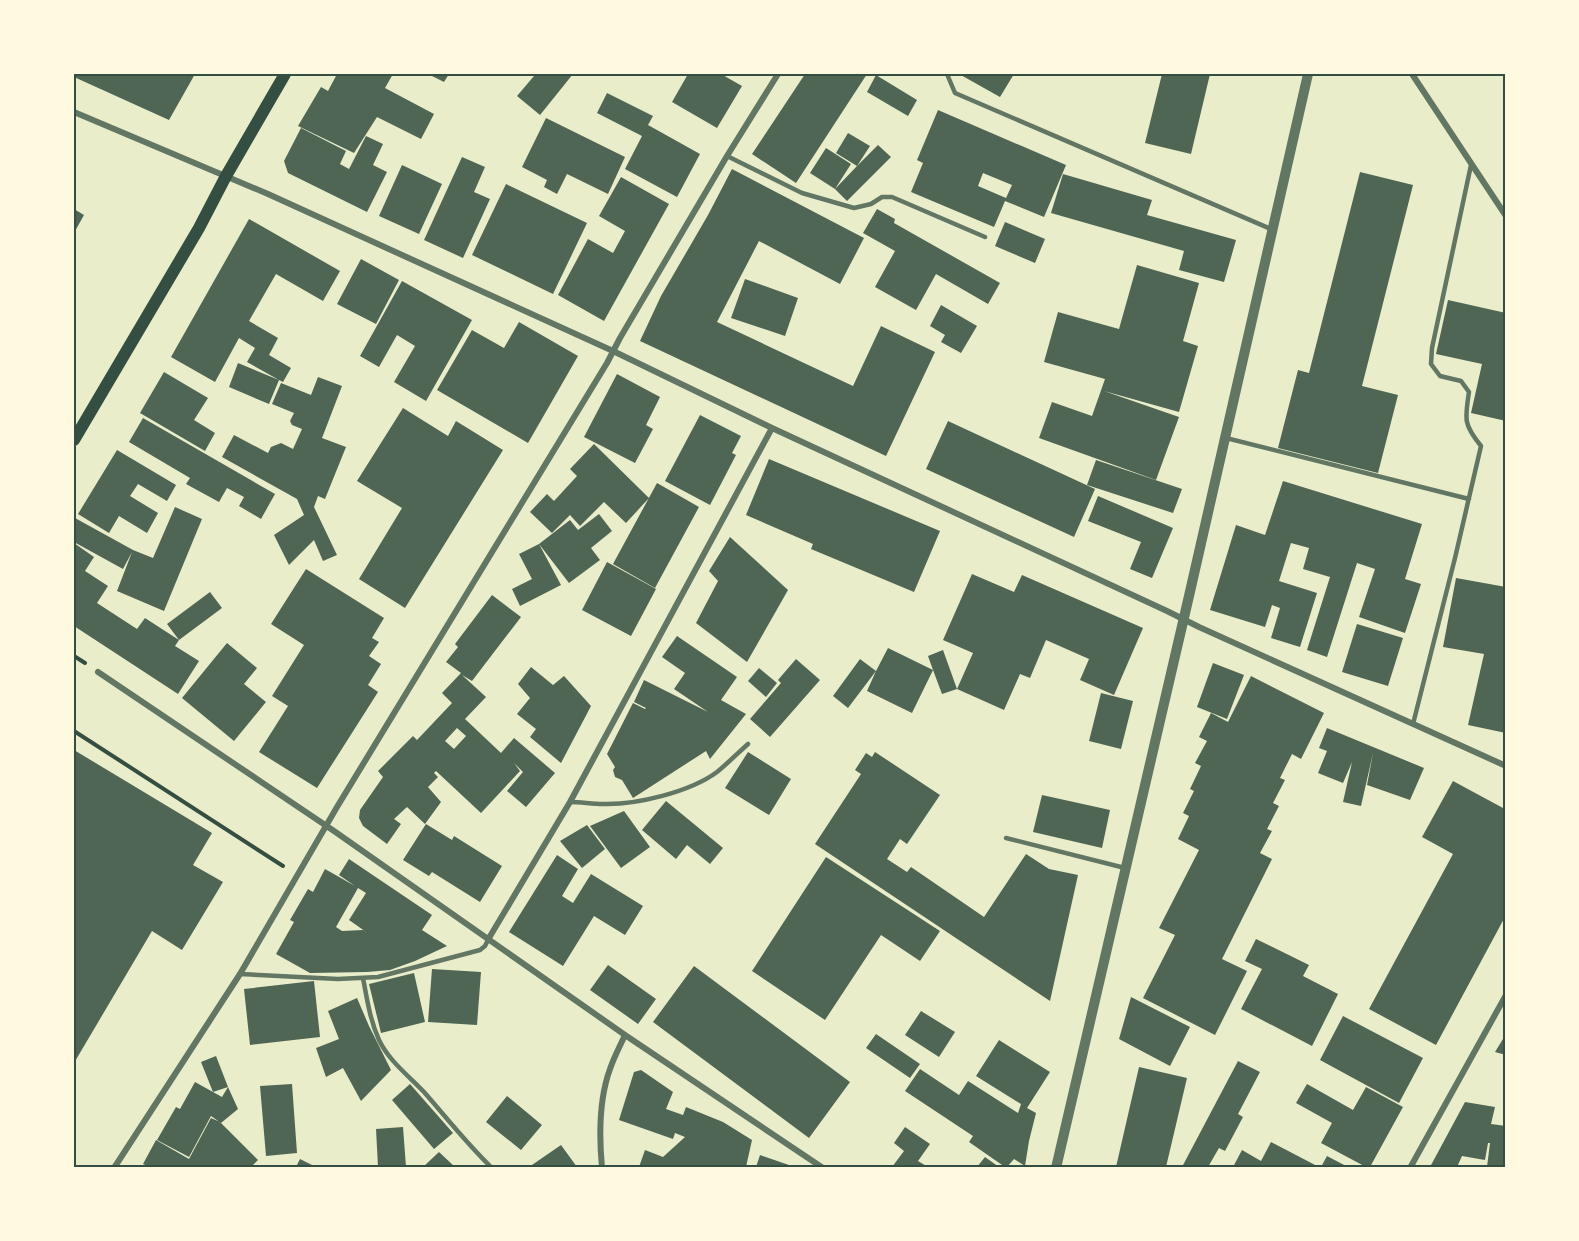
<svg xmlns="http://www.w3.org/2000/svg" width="1579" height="1241" viewBox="0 0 1579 1241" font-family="'PT Serif',serif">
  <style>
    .building { fill: #4f6655; fill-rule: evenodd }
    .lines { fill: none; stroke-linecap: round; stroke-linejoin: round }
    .path { stroke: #344e41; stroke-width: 4 }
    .service { stroke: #617663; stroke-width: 4.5 }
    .minor { stroke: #617663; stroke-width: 6 }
    .tertiary { stroke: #617663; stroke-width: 10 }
    .secondary { stroke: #344e41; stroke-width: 12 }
    .neatline { fill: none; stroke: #344e41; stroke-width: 2 }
  </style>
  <rect width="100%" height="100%" fill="#e9edc9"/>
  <path class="building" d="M74,74H195L169,120L74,77Z
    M337,74H393L385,88L434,114L421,139L377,117L354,153L298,126L321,87L328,91Z
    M428,74H449L444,82Z
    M531,74H573L540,115L517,96L534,76Z
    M688,74H721L742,86L717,128L672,102Z
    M805,74H867L796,183L752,154Z
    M959,74H1014L1000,97Z
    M1162,74H1210L1191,154L1145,143Z
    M876,75L917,100L908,116L867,92Z
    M607,93L653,116L648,125L700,154L677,197L625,169L642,136L597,113Z
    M938,110L1066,165L1044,217L1005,201L994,227L911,192L923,163L917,160ZM983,173L1012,185L1006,198L978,186Z
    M546,118L625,157L608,194L567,174L557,194L544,187L547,180L522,167Z
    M301,128L346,151L340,164L349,169L366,136L383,144L373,165L387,172L367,212L288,173L284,161Z
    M848,133L870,146L857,166L878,145L891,157L847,201L835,189L810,173L826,148L851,164L835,189L857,166L836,153Z
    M462,157L485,167L474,192L490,199L463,258L424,240Z
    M402,165L442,184L419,234L379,216Z
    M732,169L864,238L840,284L759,241L717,322L853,386L881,326L935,352L886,456L640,341L661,296L708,215Z
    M1360,172L1413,185L1362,386L1398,395L1378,473L1278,448L1298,370L1309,373Z
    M1063,174L1152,200L1147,215L1236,240L1224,282L1179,270L1184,251L1051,213Z
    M621,177L669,204L604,321L558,295L588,239L613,253L625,231L599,216Z
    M506,184L587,223L553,294L472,255Z
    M74,209L84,215L74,233Z
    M877,209L895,219L894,223L1000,283L988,304L936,274L916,310L875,287L895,251L863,233Z
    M249,219L340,271L323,301L276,274L249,321L278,338L269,355L291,368L283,382L279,380L269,404L229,387L238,363L279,380L247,362L255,348L239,338L215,382L171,357Z
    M1005,222L1045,239L1035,263L995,246Z
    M361,259L399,280L376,324L337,304Z
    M1137,265L1199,283L1183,341L1198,346L1179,412L1104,391L1179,417L1156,480L1039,438L1052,402L1092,416L1105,379L1044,362L1058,312L1119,329Z
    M745,279L798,298L785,336L731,318Z
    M402,281L472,320L426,401L394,382L415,346L397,335L379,367L360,356Z
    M1448,300L1506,313V421L1471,413L1482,364L1436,354Z
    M941,305L977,326L961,353L941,342L945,335L930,326Z
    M519,322L578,356L528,443L437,390L472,330L504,348Z
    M164,372L208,398L194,420L215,433L205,451L140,413Z
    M617,374L660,397L646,425L653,429L635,463L584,437Z
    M318,377L342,386L322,438L346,447L325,499L318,496L314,507L337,555L323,561L314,540L289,565L274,535L304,515L297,499L222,457L234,435L268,453L271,447L281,443L293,449L302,429L292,425L290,421L294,413L272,404L281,383L311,395Z
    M403,408L448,436L456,421L503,450L405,608L359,579L402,508L357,481Z
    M700,415L741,436L732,453L736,455L710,505L665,481Z
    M143,418L275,494L261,519L239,506L244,497L227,488L219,502L186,484L190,478L129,442Z
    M948,421L1095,489L1074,537L926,469Z
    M594,444L649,498L626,523L604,502L580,526L570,515L552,533L530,512L547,494L554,501L577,476L570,469Z
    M117,450L176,485L167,501L138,484L130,496L158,513L147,533L119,516L109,533L78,514Z
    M769,459L940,531L914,592L811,549L813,544L746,515Z
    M1096,460L1182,489L1173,513L1087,485Z
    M1283,481L1422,524L1405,579L1421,584L1405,633L1359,617L1375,569L1357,563L1327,657L1307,650L1330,577L1303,569L1309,548L1291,543L1279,581L1317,593L1300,647L1271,638L1280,608L1272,605L1265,627L1210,610L1236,525L1265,535Z
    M657,483L699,507L655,588L613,564Z
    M1098,496L1173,528L1152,578L1130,569L1141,542L1088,521Z
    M175,507L202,519L164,611L117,591L132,552L123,569L74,542V521L75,518L133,550L153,558Z
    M599,514L612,531L591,548L600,560L569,583L539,544L561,585L520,606L512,589L532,579L519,554L539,544L570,520L578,530Z
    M730,537L788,590L747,662L696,623L718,581L709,571Z
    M74,543L94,557L85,571L108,586L97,603L137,629L145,618L179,640L175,646L199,661L178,694L74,626Z
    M607,562L656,589L631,636L582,610Z
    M306,569L384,618L372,638L379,642L369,656L381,664L368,685L378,692L317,788L259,752L288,706L272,696L304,645L271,624Z
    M972,574L1014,592L1022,575L1143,628L1114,695L1080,680L1089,659L1046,640L1030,678L1020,674L1004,710L957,689L973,653L943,640Z
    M1456,578L1506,587V733L1468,725L1484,654L1443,647Z
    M210,592L222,608L179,640L167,624Z
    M492,595L521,617L472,681L462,675L486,697L465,719L501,753L514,738L555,773L526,807L507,791L523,772L514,763L520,771L481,813L436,771L434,773L438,777L428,787L441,802L425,824L407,807L394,819L401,824L387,844L363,826L359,818L360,810L383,777L378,771L413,736L417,740L452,703L442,693L461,673L446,662L458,647L455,644ZM457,728L466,736L454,749L445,741Z
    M1357,624L1403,638L1388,686L1342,672Z
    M677,636L737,677L721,700L746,714L710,759L706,751L633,798L622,780L615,777L613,770L615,767L607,754L633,703L645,709L646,708L634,702L644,680L708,712L674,689L685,673L662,657Z
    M227,643L257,668L244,684L266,702L234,741L182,698Z
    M888,648L933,670L928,656L943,650L957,689L942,694L933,670L912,713L867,691L876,671L848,708L833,696L860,659L876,671Z
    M796,659L820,680L770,737L750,719L781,683L778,680Z
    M1213,663L1244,675L1227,719L1197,707Z
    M531,667L553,685L564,676L591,706L561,763L530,737L536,729L517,714L530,698L518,684Z
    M759,668L777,683L766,697L748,681Z
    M1251,676L1324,713L1301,759L1292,754L1280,778L1285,780L1273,803L1279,806L1267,829L1272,831L1260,853L1272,859L1222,959L1247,971L1215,1035L1143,998L1175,935L1159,928L1199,850L1178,839L1189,816L1183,813L1194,791L1190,789L1201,766L1195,763L1207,741L1199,737L1211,713L1228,722Z
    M1101,693L1133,701L1121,749L1089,741Z
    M1327,728L1424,768L1410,800L1367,785L1373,753L1361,806L1343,802L1352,762L1343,783L1318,773L1327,751L1319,748Z
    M74,750L212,833L193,865L223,882L182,950L152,931L74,1063Z
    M748,752L791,779L769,815L725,788Z
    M875,752L940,795L907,844L900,839L887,859L907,872L911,867L984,917L1026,854L1049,869L1078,875L1050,1001L815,844L861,774L855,770L866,753L872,757Z
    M1453,781L1503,808L1506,807V915L1436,1045L1369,1009L1453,854L1422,837Z
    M1042,795L1110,810L1102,848L1033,832Z
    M666,801L723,848L710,864L687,845L676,859L642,830Z
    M624,811L650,847L621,868L590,826Z
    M426,824L452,840L454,836L502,866L480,902L432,872L429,876L403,860Z
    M587,825L605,849L582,868L560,841Z
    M557,855L578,869L562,896L573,903L591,874L643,906L625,935L594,916L563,966L509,932Z
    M826,857L940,931L920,961L881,935L825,1020L752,971Z
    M349,859L432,915L422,930L447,946L415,961L390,970L367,972L310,973L276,954L294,922L290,920L308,889L313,892L325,869L355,886L339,875ZM358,888L366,893L349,920L369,934L363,930L342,931L336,927Z
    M1256,939L1309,965L1303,976L1338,994L1312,1046L1241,1009L1262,969L1245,961Z
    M608,965L656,999L638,1024L590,990Z
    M694,966L850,1082L809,1138L653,1022Z
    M432,969L481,972L477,1025L428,1022Z
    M414,973L425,1022L381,1033L369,984Z
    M314,981L320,1037L250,1045L244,989Z
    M1131,997L1190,1027L1170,1066L1119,1039Z
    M357,998L369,1026L391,1070L361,1101L343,1068L326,1077L316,1048L339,1039L328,1011Z
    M921,1011L955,1032L939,1057L905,1035Z
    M1343,1016L1423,1058L1399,1103L1320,1060Z
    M876,1034L920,1064L910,1078L866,1048Z
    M1506,1034V1055L1495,1052Z
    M999,1040L1050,1072L1027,1108L1036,1113L1029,1141L1025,1166L1014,1159L1007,1167H1005L969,1142L973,1136L905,1091L920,1069L959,1095L968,1081L1018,1113L1021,1104L976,1076Z
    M216,1056L228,1087L213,1092L222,1097L228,1087L238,1109L221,1123L211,1116L189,1157L157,1140L176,1107L180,1109L195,1082L213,1092L201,1062Z
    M1238,1061L1260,1072L1238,1114L1243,1117L1225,1151L1219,1148L1208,1167H1182Z
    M1139,1067L1187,1078L1166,1167H1116Z
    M641,1070L673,1092L666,1109L683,1115L686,1107L723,1122L752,1140L746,1167H639L645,1150L663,1157L685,1137L675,1133L673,1139L619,1120L634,1072Z
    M292,1084L297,1153L266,1156L260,1086Z
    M410,1084L453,1133L434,1149L392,1100Z
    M1307,1084L1353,1110L1366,1087L1403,1107L1370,1167H1366L1321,1143L1332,1123L1296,1103Z
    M507,1096L542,1125L521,1150L486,1122Z
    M1465,1102L1495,1107L1491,1124L1506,1126V1167H1487L1490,1143H1488L1485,1160L1462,1156L1457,1167H1430Z
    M211,1118L220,1122L258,1160L251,1167H150L143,1164L156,1140L189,1159Z
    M403,1127L406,1167H378L376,1129Z
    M905,1127L930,1144L918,1161L928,1167H892L904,1151L894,1143Z
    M1271,1142L1319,1167H1233L1242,1150L1261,1161Z
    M561,1145L577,1167H529Z
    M439,1152L455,1167H423Z
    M760,1155L789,1165L793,1167H756Z
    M1327,1156L1348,1167H1321Z
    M985,1157L999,1167H977Z
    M300,1159L316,1167H296Z"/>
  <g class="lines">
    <path class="path" d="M74,656L85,663
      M74,731L283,866"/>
    <path class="service" d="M947,74L955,93L1273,230
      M727,156L802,193L854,208L871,204L882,197H892L985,237
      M1226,438L1469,499
      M1413,724L1455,558L1481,446C1463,424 1465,419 1469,392L1461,381L1440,376L1431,364L1432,348L1471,165
      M570,802C581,802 592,804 603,804C636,805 690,792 717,772C728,763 738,753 748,744
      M1006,838L1125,868
      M240,974L338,979L378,977L480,950L485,946L489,938
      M363,978C367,999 370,1020 379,1040C389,1061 408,1075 424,1092C446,1117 467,1144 492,1168"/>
    <path class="minor" d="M1412,74L1506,216
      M74,112L268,194L613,351L772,428L1167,611L1199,627L1506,766
      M98,672L334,831L625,1035L823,1168
      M489,938L570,802L772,428
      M114,1168L240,974L337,807L607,363L620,338L727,156L778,74
      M602,1168C599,1136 599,1099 610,1069C614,1057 620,1046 625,1035
      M1410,1168L1506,995"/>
    <path class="tertiary" d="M1056,1168L1189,596L1308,74"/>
    <path class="secondary" d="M74,440L199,228L226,176L285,74"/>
  </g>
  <rect width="1579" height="1241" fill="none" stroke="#fefae0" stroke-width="150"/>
  <rect x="75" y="75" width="1429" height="1091" class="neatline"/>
</svg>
